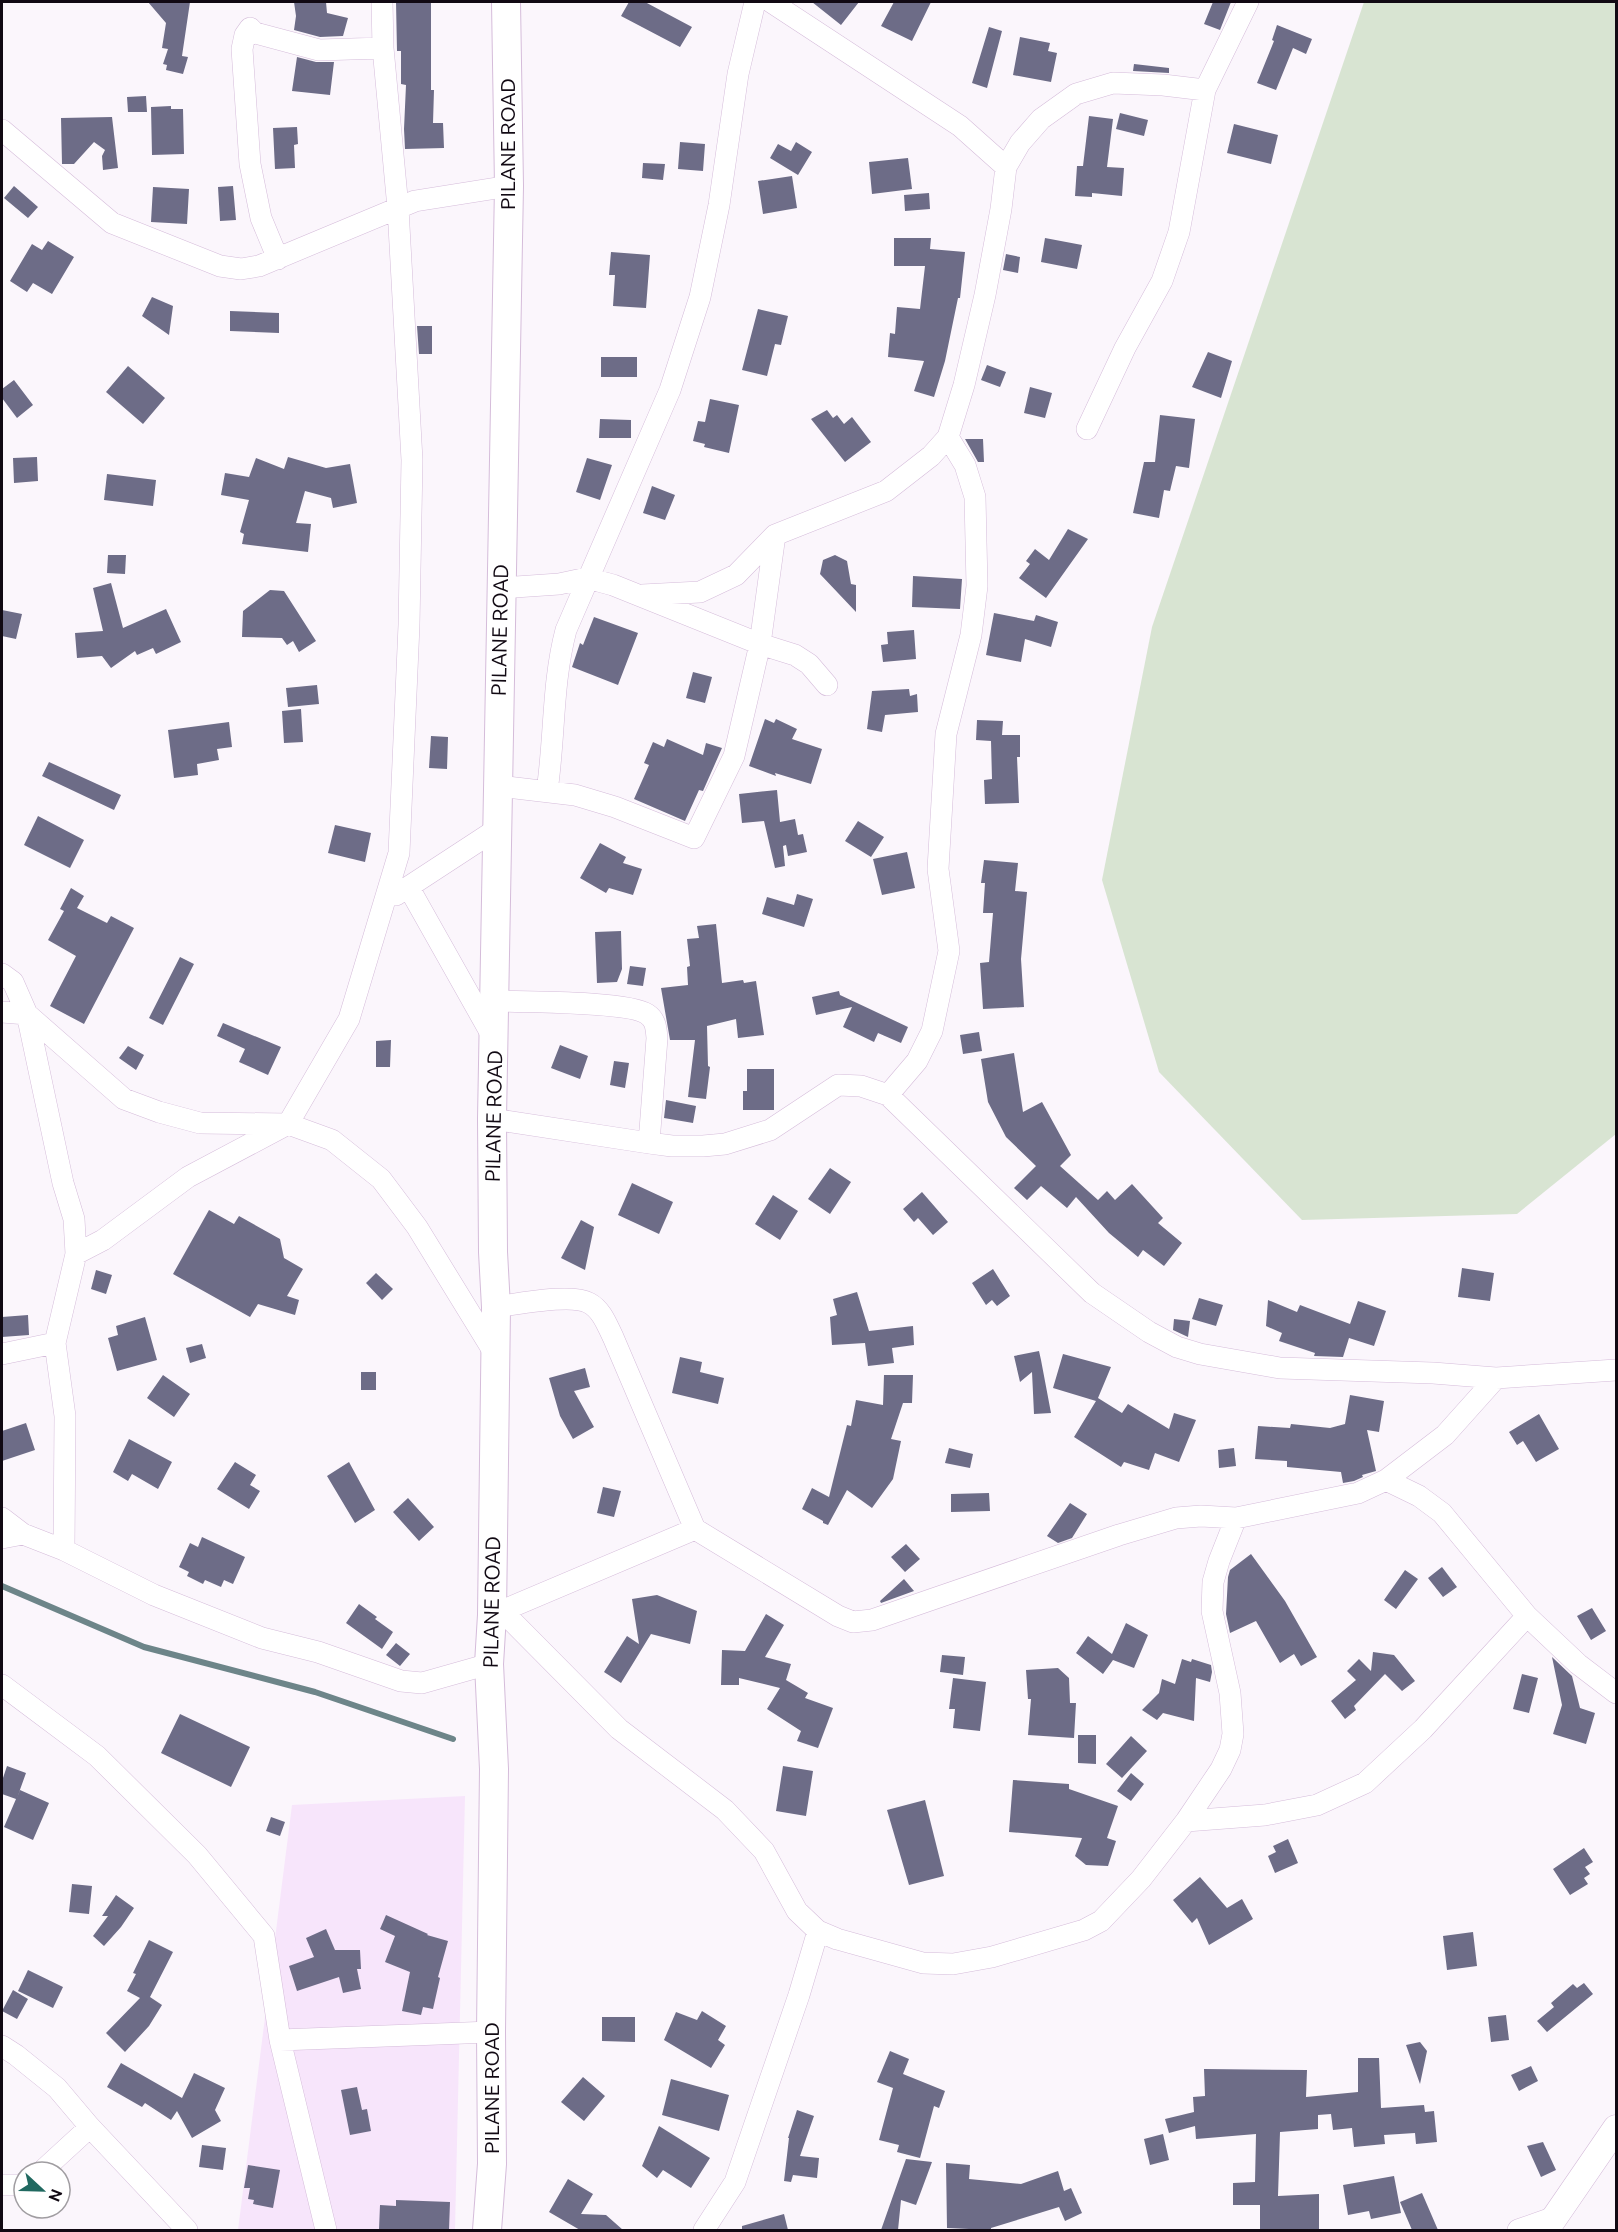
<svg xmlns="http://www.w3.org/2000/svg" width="1618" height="2232" viewBox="0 0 1618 2232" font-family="Ubuntu,sans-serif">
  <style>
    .built { fill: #f7e5fb }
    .green { fill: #d8e4d2 }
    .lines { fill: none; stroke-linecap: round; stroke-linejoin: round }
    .stream { stroke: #6d8589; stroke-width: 6 }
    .building { fill: #6d6c87 }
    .minor-casing { stroke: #d5bcda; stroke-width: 22 }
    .tertiary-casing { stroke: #d5bcda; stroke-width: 27 }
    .secondary-casing { stroke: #d5bcda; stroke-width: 30 }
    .minor { stroke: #fff; stroke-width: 21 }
    .tertiary { stroke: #fff; stroke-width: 26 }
    .secondary { stroke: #fff; stroke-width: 28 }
    .labels { text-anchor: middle; stroke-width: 5; stroke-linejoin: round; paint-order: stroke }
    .street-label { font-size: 21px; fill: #110913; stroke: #fff }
  </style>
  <rect width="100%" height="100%" fill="#fbf6fc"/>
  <path class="built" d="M465,1796L455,2230H238L292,1805Z"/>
  <path class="green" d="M1364,2H1616V1134L1517,1214L1302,1220L1159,1072L1102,880L1152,627Z"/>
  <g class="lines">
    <path class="stream" d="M2,1586L144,1647L315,1692L453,1739"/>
  </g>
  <path class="building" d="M148,2H190L182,56L188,57L183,74L166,70L167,65L163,64L168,49L162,48L166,23Z
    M294,2H326L327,13L348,18L343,36L320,37L294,30L296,16Z
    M396,2H431V90H434L433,123H443L444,148L405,149L404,129L406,85L401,84V51H397Z
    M629,2H645L692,27L680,47L621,16Z
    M812,2H859L841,25Z
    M894,2H931L912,41L881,26Z
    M1213,2H1231L1220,30L1204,24Z
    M1277,25L1312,39L1306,54L1293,48L1276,90L1257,83L1274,41L1272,40Z
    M989,27L1002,31L987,88L972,83Z
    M1020,37L1050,43L1048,51L1057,53L1051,82L1013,75Z
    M297,57L316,62H334L330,95L292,91Z
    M1134,64L1169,68V73L1133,71Z
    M146,96L147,112H128L127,97Z
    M171,106V109H183L184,154L152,155L151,107Z
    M1120,113L1148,120L1144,136L1116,129Z
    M1089,116L1113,119L1107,167L1124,168L1122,196L1092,193V197L1075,196L1077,166H1083Z
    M112,117L118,168L103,170L102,156L105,150L94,142L74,164H62L61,118Z
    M1234,124L1278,135L1271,164L1227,153Z
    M297,127L298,144L294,145L295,168L275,169L273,128Z
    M680,142L705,144L703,171L678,169Z
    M796,142L812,152L798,175L770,158L778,144L791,151Z
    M908,158L912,189L872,194L869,162Z
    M643,163L665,164L663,180L642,178Z
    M792,176L797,208L763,214L758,181Z
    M14,186L38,207L28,218L4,198Z
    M233,186L236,220L220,221L218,187Z
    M153,187L189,189L187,224L151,222Z
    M929,193L930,209L905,211L904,195Z
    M894,238H931L930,249L965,252L960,298H958L945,361L934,397L914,391L924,361L888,357L890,333L895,334L897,307L920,309L925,266H894Z
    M1045,238L1082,245L1077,269L1041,262Z
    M48,241L74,257L52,294L33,283L27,292L10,281L32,244L42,250Z
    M611,252L650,255L646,308L613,306L615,275H609Z
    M1006,254L1020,257L1018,273L1003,270Z
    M152,297L173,306L169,335L142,316Z
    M758,309L788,316L781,345L775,344L767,376L742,370Z
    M230,311L279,313V333L230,331Z
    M417,326H432V354H419Z
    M1208,352L1232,361L1221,398L1192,387Z
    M601,357H637V377H601Z
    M987,365L1006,372L1000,387L981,380Z
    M128,366L165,398L143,424L106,392Z
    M14,380L33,405L17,418L2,398V389Z
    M1030,387L1052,393L1045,418L1024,413Z
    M710,399L739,405L729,453L704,447L705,444L693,441L698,421L705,422Z
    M827,410L833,418L837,415L844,424L852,417L871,442L845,462L811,419Z
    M1160,415L1195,419L1189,468L1176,466L1170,491L1164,490L1159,518L1133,513L1144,462H1155Z
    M600,419L631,420V438H599Z
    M965,439H983L984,462H978Z
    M37,457L38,481L14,483L13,458Z
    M288,457L326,468L350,464L357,503L333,508L331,498L305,491L296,523L311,524L308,552L242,544L244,534L240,532L249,500L221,495L225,473L249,477L256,458L284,469Z
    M587,458L612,465L600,500L576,492Z
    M107,474L156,480L153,506L104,500Z
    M652,486L675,495L665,520L643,513Z
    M1068,529L1088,539L1046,598L1019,578L1030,564L1026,561L1035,549L1049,560Z
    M108,555H126L125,574L107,573Z
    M835,555L847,561L851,584L856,585V612L820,574L823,560Z
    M913,576L962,579L960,609L912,607Z
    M111,583L123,628L166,609L181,642L156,654L153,648L137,655L135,651L111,668L102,656L77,658L75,633L103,631L93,588Z
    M270,590L284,591L316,641L299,652L293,641L287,645L282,638L242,637L243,611Z
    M2,610L22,614L16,639L2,636Z
    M994,613L1034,621L1036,615L1058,622L1051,647L1025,639L1021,662L986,655Z
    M594,617L638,633L618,685L572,667L580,643L583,645Z
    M914,630L916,659L883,662L881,645L888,644L887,632Z
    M693,672L712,677L705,703L686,698Z
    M317,685L319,704L288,707L286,688Z
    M909,689L910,696L917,694L918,712L885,715L882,732L867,729L872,691Z
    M301,709L303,742L284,743L282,711Z
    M765,719L774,723L776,719L797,729L792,739L822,749L811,784L775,773L776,776L749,766Z
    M977,720L1003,721L1002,735H1020V757H1017L1019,803L985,804L984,780L992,779L991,741L976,740Z
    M229,722L232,747L217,749L219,760L197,764L198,775L174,778L168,730Z
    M431,736L448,737L447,769L429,768Z
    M667,739L703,755L706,743L722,748L703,791L699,790L685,821L634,799L649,765L644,763L653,742L664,747Z
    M49,762L121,795L114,810L42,776Z
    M777,790L780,822L795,819L798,835L803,834L807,852L788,856L786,845L783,846L785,866L775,868L764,821L742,823L739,794Z
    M38,816L84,840L70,868L24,845Z
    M858,821L884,837L871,857L845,841Z
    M335,825L371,833L365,862L328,853Z
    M600,843L626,857L623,863L642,869L633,895L609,888L606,893L580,878Z
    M907,852L915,888L882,895L873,859Z
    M984,860L1018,863L1015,891L1027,892L1021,959L1024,1007L983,1009L980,963L989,962L993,913H983L985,883H981Z
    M71,888L84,896L77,908L107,923L111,916L134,928L84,1024L50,1006L76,956L48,940L64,911L60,909Z
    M797,894L813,899L804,927L762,914L767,897L794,905Z
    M716,924L722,983L743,980L744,983L756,981L764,1035L738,1038L736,1019L707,1026L708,1066L710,1067L706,1099L688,1097L695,1040H670L661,988L688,985L687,967L690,966L687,939L699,938L697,926Z
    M621,931L622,969L617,982L597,983L595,932Z
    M180,957L194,964L163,1025L149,1018Z
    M630,966L646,968L643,986L627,984Z
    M839,991L840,995L908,1027L901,1043L878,1033L874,1042L843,1027L852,1007L816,1015L812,997Z
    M223,1023L281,1047L268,1075L239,1062L245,1049L217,1036Z
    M979,1032L982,1051L963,1054L960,1035Z
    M391,1040L390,1067H376V1041Z
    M560,1045L588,1056L580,1079L551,1068Z
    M128,1046L144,1055L136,1070L119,1058Z
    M1014,1053L1023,1112L1042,1102L1071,1155L1060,1166L1098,1200L1107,1191L1115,1200L1132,1184L1163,1218L1158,1223L1182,1243L1164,1266L1143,1250L1138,1257L1109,1233L1076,1197L1067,1208L1041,1186L1027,1200L1014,1188L1036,1166L1006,1137L988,1102L981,1059Z
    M614,1061L629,1063L625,1088L610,1085Z
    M747,1069H774V1110H743V1091H747Z
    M666,1100L696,1106L693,1123L664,1118Z
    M830,1168L851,1182L830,1214L808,1199Z
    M632,1183L673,1202L659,1234L618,1215Z
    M922,1192L948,1222L933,1235L918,1218L914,1222L903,1209Z
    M773,1195L798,1211L780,1240L755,1224Z
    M209,1210L234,1224L239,1216L280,1239L284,1258L303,1269L287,1296L299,1300L295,1315L258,1304L250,1317L173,1274Z
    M581,1220L594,1227L585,1270L561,1258Z
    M1462,1268L1494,1273L1490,1301L1458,1297Z
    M993,1269L1010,1296L997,1306L992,1300L986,1305L972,1283Z
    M96,1270L112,1275L106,1294L91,1289Z
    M376,1273L393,1289L382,1300L366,1283Z
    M857,1292L869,1331L913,1326L914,1345L892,1348L894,1363L868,1366L865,1343L832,1345L830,1317L837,1315L833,1299Z
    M1199,1298L1223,1305L1216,1326L1192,1319Z
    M1268,1300L1297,1312L1300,1305L1350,1324L1358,1301L1386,1311L1374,1346L1349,1338L1343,1357L1314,1356L1315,1353L1279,1341L1282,1333L1266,1326Z
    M28,1315L29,1335L2,1337V1317Z
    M145,1317L157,1360L117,1371L108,1338L118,1335L116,1326Z
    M1174,1319L1190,1321L1188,1337L1173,1330Z
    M202,1344L206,1358L190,1363L186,1348Z
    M1039,1351L1041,1360L1051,1413L1034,1414L1032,1372L1020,1382L1014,1356Z
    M1063,1354L1111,1367L1098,1398L1122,1413L1128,1404L1169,1429L1174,1413L1196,1420L1179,1462L1155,1453L1149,1470L1124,1462L1121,1467L1074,1437L1096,1401L1053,1388Z
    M680,1357L702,1362L700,1372L724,1378L718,1404L672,1393Z
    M585,1368L590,1387L574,1391L594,1427L573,1439L560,1416L549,1378Z
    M361,1372H376V1390H361Z
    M163,1375L190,1394L174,1417L147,1398Z
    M884,1375H913L912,1403H903L891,1439L901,1441L893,1479L872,1508L847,1490L828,1525L823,1523V1521L802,1509L812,1488L829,1497L847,1425L851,1426L856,1400L883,1405Z
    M1350,1395L1384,1401L1379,1432L1367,1430L1376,1471L1362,1475L1363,1477L1354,1481L1343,1483L1341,1472L1287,1467V1461L1255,1459L1258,1426L1290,1428L1291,1424L1330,1428L1345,1424Z
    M1539,1414L1559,1449L1536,1462L1523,1441L1517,1445L1509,1432Z
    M26,1423L35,1450L2,1461V1431Z
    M129,1439L172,1462L158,1489L132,1474L128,1481L113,1472Z
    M949,1448L973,1454L970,1468L945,1463Z
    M1234,1448L1236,1466L1219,1468L1218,1450Z
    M235,1462L256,1475L250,1485L260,1491L249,1509L217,1489Z
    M349,1462L375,1510L355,1523L327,1476Z
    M603,1487L621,1491L614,1517L597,1513Z
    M989,1493L990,1511L951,1512V1494Z
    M408,1498L434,1527L419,1541L393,1512Z
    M1070,1503L1087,1514L1072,1538L1058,1543L1047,1536Z
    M202,1537L245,1557L233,1584L224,1580L221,1587L205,1580L203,1584L187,1576L189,1572L179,1567L190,1543L198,1547Z
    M906,1544L920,1559L905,1572L891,1557Z
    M1251,1554L1285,1601L1317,1657L1301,1666L1294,1654L1280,1663L1256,1621L1230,1633L1226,1614L1228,1577L1230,1570Z
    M1442,1567L1457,1587L1443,1597L1428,1578Z
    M1405,1570L1418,1579L1396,1609L1384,1600Z
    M904,1579L914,1591L881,1603L880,1601Z
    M657,1595L697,1611L690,1644L651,1634L621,1683L604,1672L627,1636L639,1644L632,1599Z
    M359,1604L377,1617L375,1619L393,1632L382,1649L346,1623Z
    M1592,1608L1606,1631L1591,1640L1577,1616Z
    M766,1614L784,1625L765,1657L791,1664L786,1680L808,1693L805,1698L833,1708L818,1748L797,1741L801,1731L767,1709L780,1688L739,1678V1685H721L722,1650L745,1651Z
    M1126,1623L1148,1635L1134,1668L1113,1660L1103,1674L1076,1653L1088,1636L1112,1654Z
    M396,1643L410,1654L400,1666L386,1655Z
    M1373,1652L1394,1655L1415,1681L1402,1691L1385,1674L1354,1706L1356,1710L1345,1719L1331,1701L1356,1680L1347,1671L1359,1659L1371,1671Z
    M942,1655L965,1657L963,1675L940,1672Z
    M1552,1657L1572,1676L1580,1708L1595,1713L1586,1744L1553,1734L1562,1705Z
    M1182,1659L1191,1662L1192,1659L1211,1665L1212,1672L1210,1682L1196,1678L1194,1721L1163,1713L1157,1720L1142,1710L1159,1693L1162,1679L1175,1684Z
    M1058,1668L1069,1678L1070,1703H1076L1074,1738L1028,1735L1031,1699H1028L1026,1670Z
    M1522,1674L1538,1678L1529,1713L1513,1709Z
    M953,1678L986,1682L980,1731L953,1728L955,1709H949Z
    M180,1714L250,1747L231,1787L161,1753Z
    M1078,1735H1096V1764L1078,1763Z
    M1131,1736L1147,1751L1122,1778L1106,1764Z
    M7,1766L26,1773L17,1798L20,1790L49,1803L33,1840L4,1827L16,1799L2,1794V1781Z
    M783,1766L813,1771L806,1816L776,1811Z
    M1131,1773L1144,1784L1131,1801L1117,1791Z
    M1013,1780L1069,1784V1789L1118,1806L1107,1838L1116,1841L1108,1866L1086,1865L1075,1856L1082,1838L1009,1832Z
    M925,1800L944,1876L909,1885L887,1810Z
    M271,1817L285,1822L280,1836L266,1831Z
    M1288,1839L1298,1863L1275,1873L1268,1856L1276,1852L1273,1846Z
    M1584,1848L1593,1862L1585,1867L1590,1874L1584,1878L1588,1884L1570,1895L1553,1869Z
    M1200,1877L1227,1908L1242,1899L1253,1919L1209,1945L1197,1918L1192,1923L1173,1900Z
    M72,1884L92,1886L89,1914L69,1912Z
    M116,1895L134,1908L121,1927L104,1946L93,1936L108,1916H102Z
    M386,1915L428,1934L427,1935L448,1941L438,1977L440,1978L433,2009L423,2007L421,2015L402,2011L410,1972L385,1962L395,1936L380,1929Z
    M326,1929L335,1950H360L361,1969H357L361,1989L343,1993L339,1977L297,1991L289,1966L314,1957L306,1938Z
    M1473,1932L1477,1966L1447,1970L1443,1936Z
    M149,1940L173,1952L150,1997L162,2005L149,2026L125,2052L106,2033L140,1998L127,1991L136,1974L133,1973Z
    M28,1970L63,1987L53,2008L18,1991Z
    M1584,1983L1593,1994L1547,2032L1537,2021L1554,2007L1551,2003L1573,1984L1577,1988Z
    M13,1990L28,1999L17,2019L2,2011Z
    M702,2011L726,2026L718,2040L725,2045L711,2068L664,2040L676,2012L697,2020Z
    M1506,2015L1509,2040L1491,2042L1488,2017Z
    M602,2017H635V2042L602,2041Z
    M1420,2042L1427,2051L1420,2084L1406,2045Z
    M890,2051L909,2059L903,2074L945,2091L939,2108L934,2106L920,2158L897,2152L899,2145L879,2140L893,2088L877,2082Z
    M1358,2058H1379L1381,2108L1424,2105L1425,2112L1434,2111L1437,2142L1416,2144L1415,2133L1384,2135L1385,2144L1354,2147L1352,2128L1333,2130L1331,2114L1318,2115V2129L1280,2132L1278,2196L1319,2194V2230H1260V2205H1233V2183L1255,2182L1256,2134L1196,2139L1195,2126L1169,2133L1165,2119L1194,2112L1193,2097L1205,2096L1204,2069L1307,2070L1306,2097L1358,2092Z
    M121,2063L182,2098L194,2073L225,2088L215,2110L221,2121L192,2138L177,2111L171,2120L145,2103L142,2107L107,2087Z
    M1531,2066L1538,2081L1519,2091L1511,2075Z
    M583,2077L605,2096L584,2121L561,2102Z
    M671,2079L729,2095L719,2131L662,2115Z
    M357,2087L362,2110L367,2109L371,2131L350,2135L341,2090Z
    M797,2110L814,2116L800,2156L819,2158L817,2178L793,2175L791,2182L784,2181L789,2138H788Z
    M659,2126L710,2158L691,2188L663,2170L657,2178L642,2166Z
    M1163,2134L1169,2160L1150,2165L1144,2139Z
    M1543,2142L1556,2170L1541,2177L1527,2146Z
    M202,2145L226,2148L223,2170L199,2167Z
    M906,2159L932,2162L916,2205L901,2200L898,2230H881Z
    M946,2163L970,2165L969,2179L1021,2184L1058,2171L1064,2191L1071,2188L1082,2213L1065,2221L1059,2207L991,2228V2230L947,2228Z
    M248,2165L280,2170L273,2208L253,2204L254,2200L248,2199L250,2188H244Z
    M1394,2176L1401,2213L1371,2219L1369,2211L1348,2215L1343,2185Z
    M568,2179L593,2194L581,2214L606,2215L623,2230H580L549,2212Z
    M1422,2193L1438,2230H1412L1400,2202Z
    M396,2200L450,2202L449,2230H379L380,2205L396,2206Z
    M784,2214L788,2230H742V2226Z"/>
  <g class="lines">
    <g class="minor-casing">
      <path id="minor" d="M771,2L960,126L1006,167
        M2,130L112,223L220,266L241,269L259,266L415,201L509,186
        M278,259L261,218L250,164L242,49L245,35L250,28L255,33L319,50L383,48
        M1087,429L1125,348L1162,281L1179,232L1205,90L1248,2
        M501,588L559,584L587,578L613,585L760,644L795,655L809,664L827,685
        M642,595L700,592L736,575L775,535L886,491L931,456L948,437L964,385L985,295L1001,209L1006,167L1020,143L1041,119L1076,94L1113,83L1163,85L1205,90
        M498,786L575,795L615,807L694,838L734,756L760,644L775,535
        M547,791C555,737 552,683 566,630L670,390L700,297L719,205L738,74L755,2
        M409,888L494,1039
        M396,895L497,829
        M2,974L13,982L27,1014L63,1183L74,1219L76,1254L55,1343L65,1416L64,1550
        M495,1001C523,1002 628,1001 647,1014C656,1020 656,1028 657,1038L649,1143
        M2,1012L27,1014L124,1099L159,1112L200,1123L288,1124L332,1140L381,1179L417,1227L495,1354
        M888,1095L917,1061L932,1031L949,951L938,869L946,734L971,635L977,586L975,497L965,465L948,437
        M492,1119L649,1143L672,1146H703L725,1144L770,1130L838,1085L861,1086L888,1095L1092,1293L1149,1332L1177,1347L1200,1354L1280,1368L1433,1373L1496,1378L1616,1370
        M76,1254L103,1240L188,1177L288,1124L349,1019L399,853L409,625L412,460L398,208L383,48L382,2
        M496,1307C518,1304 571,1293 589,1303C602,1310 607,1325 613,1337L695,1529L838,1616L853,1622L872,1620L1119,1535L1176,1518L1201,1516L1236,1518L1358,1493L1386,1480L1445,1435L1496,1378
        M2,1354L55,1343
        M1386,1480L1419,1496L1442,1513L1527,1616L1578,1664L1616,1693
        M2,1518L23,1534
        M2,1538L23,1534L64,1550L154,1595L262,1638L318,1652L401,1681L422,1683L489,1664
        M502,1611L619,1729L725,1810L764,1851L797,1911L818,1931L837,1939L923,1963L953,1964L992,1957L1084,1930L1101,1921L1141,1879L1186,1821L1221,1769L1230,1750L1233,1734L1230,1693L1212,1611L1213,1582L1219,1561L1236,1518
        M492,1615L695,1529
        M2,1685L97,1756L197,1855L264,1936L280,2040L326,2230
        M1186,1821L1265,1815L1317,1805L1365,1783L1423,1729L1527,1616
        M280,2040L491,2032
        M2,2046L16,2055L57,2088L90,2127L187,2230
        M41,2172L90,2127
        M2,2185H21L24,2183
        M704,2230L735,2182L799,1995L818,1931
        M1518,2230L1555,2217"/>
    </g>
    <g class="tertiary-casing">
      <path id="tertiary" d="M1546,2230L1616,2128"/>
    </g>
    <g class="secondary-casing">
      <path id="secondary" d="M487,2230L492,2164L491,2032L494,1769L489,1664L492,1615L496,1307L493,1252L492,1119L509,186L506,2"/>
    </g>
    <use href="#minor" class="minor"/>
    <use href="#tertiary" class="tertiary"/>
    <use href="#secondary" class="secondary"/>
  </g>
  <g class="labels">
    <g class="street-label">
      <text transform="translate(508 144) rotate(-90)" y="7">PILANE ROAD</text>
      <text transform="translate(500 630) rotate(-89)" y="7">PILANE ROAD</text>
      <text transform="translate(494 1116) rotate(-89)" y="7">PILANE ROAD</text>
      <text transform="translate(492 1602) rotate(-89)" y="7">PILANE ROAD</text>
      <text transform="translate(492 2088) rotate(-90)" y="7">PILANE ROAD</text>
    </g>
  </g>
  <rect width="1618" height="2232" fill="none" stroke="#110913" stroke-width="6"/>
  <g transform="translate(42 2190) rotate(112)"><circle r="28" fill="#ffffff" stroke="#a09da1" stroke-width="1.5"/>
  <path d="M0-4.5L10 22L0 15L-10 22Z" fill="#206960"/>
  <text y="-9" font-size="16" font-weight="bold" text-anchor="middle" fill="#110913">N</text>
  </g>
</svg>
